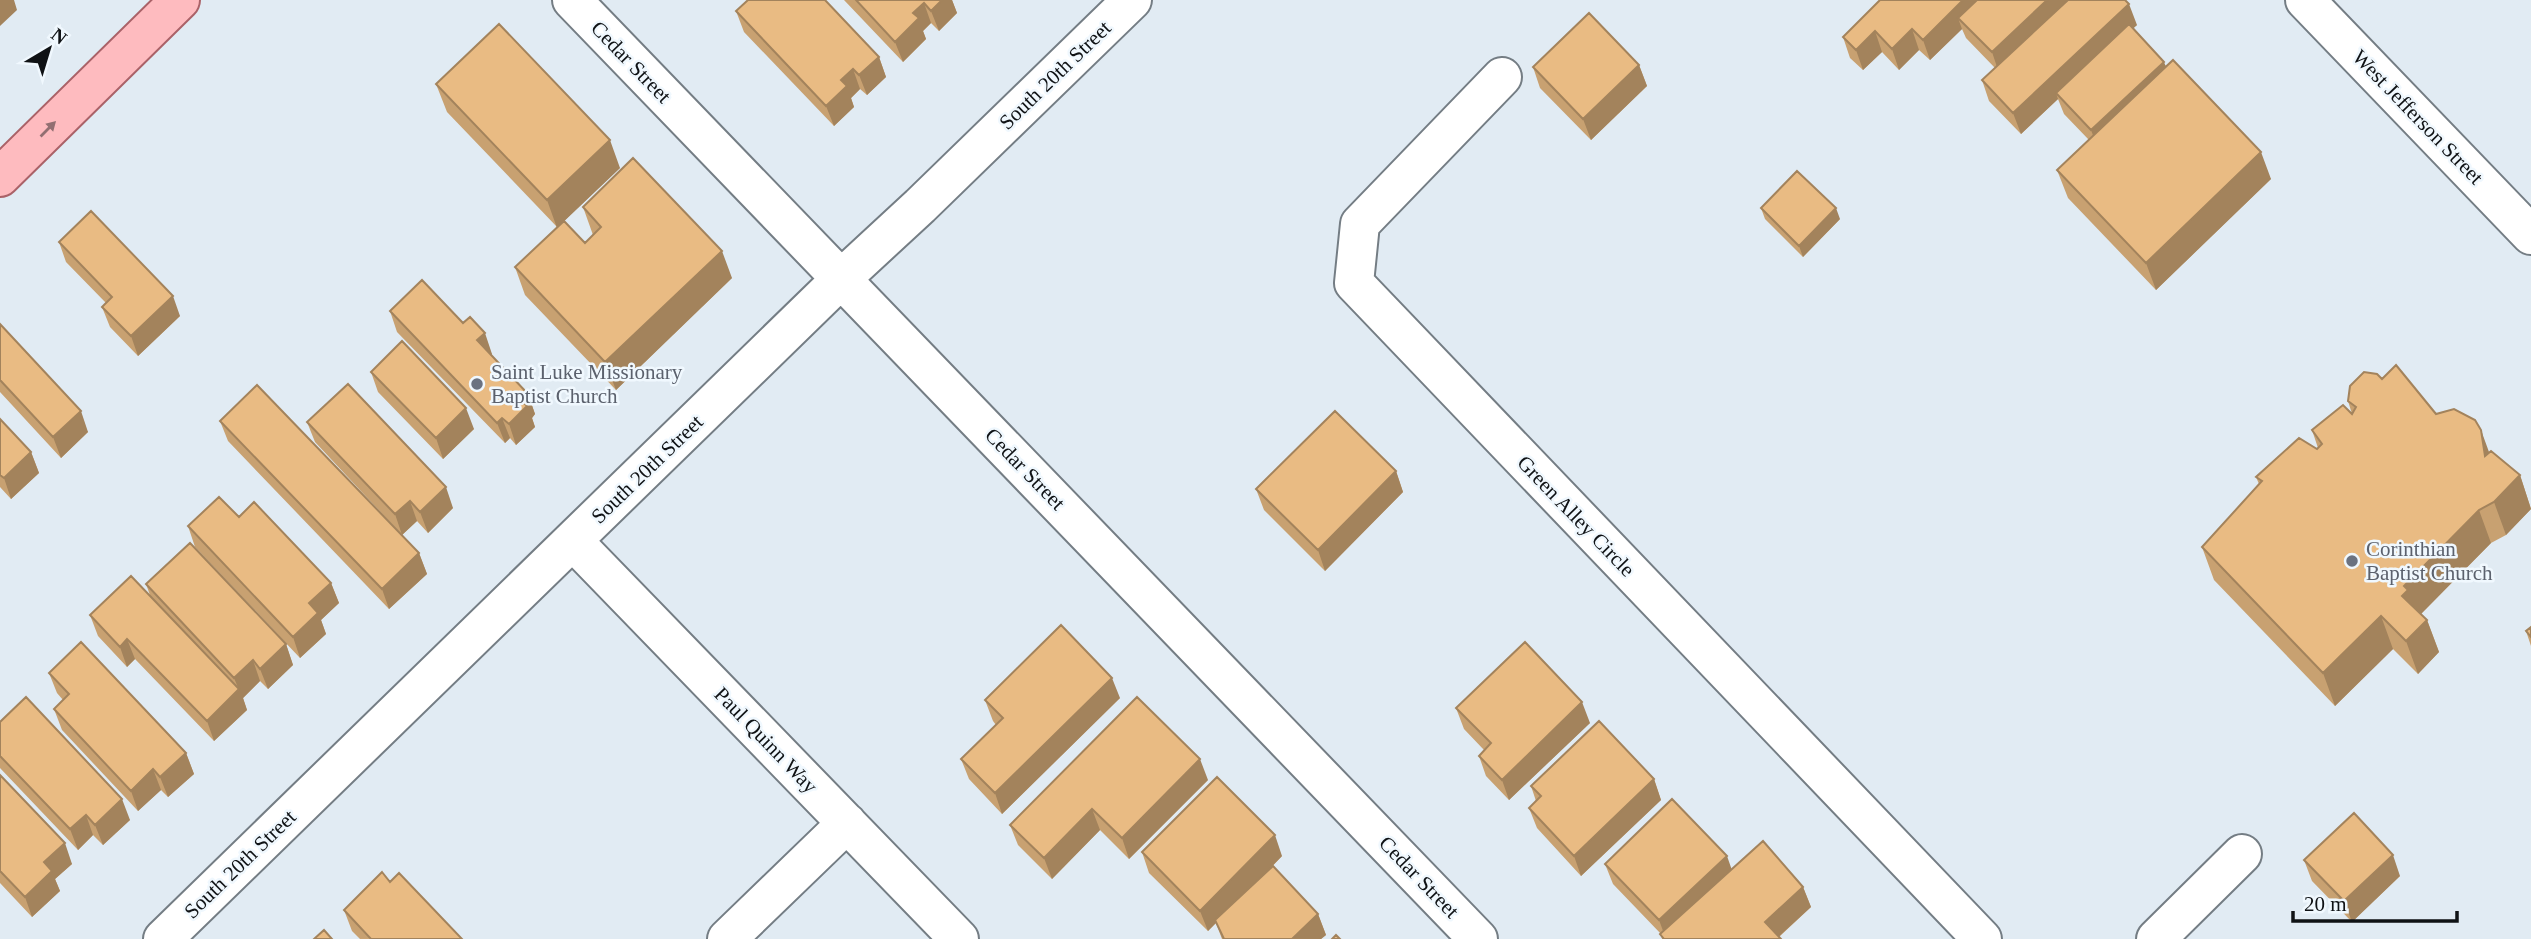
<svg xmlns="http://www.w3.org/2000/svg" width="2531" height="939" viewBox="0 0 2531 939" font-family="Georgia,serif">
  <style>
    .lines { fill: none; stroke-linecap: round; stroke-linejoin: round }
    .minor-casing { stroke: #747d84; stroke-width: 42 }
    .tertiary-casing { stroke: #747d84; stroke-width: 42 }
    .primary-casing { stroke: #aa6268; stroke-width: 42 }
    .minor { stroke: #fff; stroke-width: 38 }
    .tertiary { stroke: #fff; stroke-width: 38 }
    .primary { stroke: #febbbf; stroke-width: 38 }
    .wall { fill: #c8a171 }
    .shaded-wall { fill: #a3835c }
    .building { fill: #e9bb83; stroke: #a3835c; stroke-width: 2 }
    .oneway { fill: #926f72 }
    .worship-dot { fill: #6b7280; stroke: #f0f8fe; stroke-width: 2.5 }
    .labels { text-anchor: middle; stroke-width: 5; stroke-linejoin: round; paint-order: stroke }
    .street-label { font-size: 21px; fill: #0f1215; stroke: #f0f8fe }
    .worship-label { font-size: 21px; fill: #5b616d; stroke: #f0f8fe; text-anchor: start }
  </style>
  <rect width="100%" height="100%" fill="#e1ebf3"/>
  <g class="lines">
    <g class="minor-casing">
      <path id="minor" d="M572,0L1478,939
        M1502,77L1360,224L1354,283L1982,939
        M573,541L959,939
        M163,939L841,279L920,206L1132,0
        M727,939L847,823
        M2156,939L2242,854"/>
    </g>
    <g class="tertiary-casing">
      <path id="tertiary" d="M2305,0L2531,235"/>
    </g>
    <g class="primary-casing">
      <path id="primary" d="M0,177L180,0"/>
    </g>
    <use href="#minor" class="minor"/>
    <use href="#tertiary" class="tertiary"/>
    <use href="#primary" class="primary"/>
  </g>
  <path class="wall" d="M844,0H952L957,13L939,31L931,23L923,31L926,39L903,62Z
    M1880,0L2137,25L2133,28L2166,66L2271,179L2156,290L2068,198L2057,170L2089,140L2064,114L2058,99L2021,134L1989,101L1982,80L1995,68L1966,38L1962,29L1930,60L1919,50L1899,70L1882,52L1863,70L1850,58L1843,37Z
    M736,11L879,57L886,77L867,95L860,89L851,98L854,107L834,126L744,32Z
    M1639,65L1647,86L1591,140L1540,88L1533,67Z
    M436,84L620,168L564,221L585,243L593,235L583,207L732,278L616,390L525,295L515,267L557,227L447,112Z
    M1761,208L1840,219L1803,257L1765,219Z
    M59,242L180,316L138,356L110,327L102,307L106,303L66,262Z
    M390,311L492,354L491,355L528,394L535,414L532,418L535,427L516,445L510,438L505,443L397,332Z
    M0,324L88,432L61,458L0,392Z
    M371,372L474,429L443,459L378,392Z
    M2382,379L2436,414L2520,475L2531,509L2506,535L2491,543L2421,614L2427,620L2439,652L2418,674L2393,649L2335,706L2214,580L2202,547L2259,484L2256,477L2318,448L2312,430L2352,414L2348,401Z
    M0,419L31,452L39,473L11,499L0,487Z
    M220,421L419,553L427,574L389,609L228,441Z
    M307,422L453,508L428,533L417,521L402,535L315,442Z
    M1396,471L1403,492L1325,571L1264,510L1256,489Z
    M239,517L331,583L339,603L321,620L326,634L300,658L195,547L188,526Z
    M146,584L286,644L293,665L268,689L260,681L243,698L247,710L214,741L135,659L127,667L98,636L90,615L151,598Z
    M2531,627V646L2526,631Z
    M49,673L186,753L194,774L168,797L161,790L138,811L62,730L54,709L63,700L57,693Z
    M1120,698L1002,814L969,779L961,759L996,725L993,721L985,700Z
    M1456,708L1590,723L1509,800L1486,776L1479,756L1484,750L1464,729Z
    M0,722L130,820L103,845L93,835L78,850L0,768Z
    M0,775L72,864L55,879L60,891L32,917L0,883Z
    M1654,779L1661,800L1581,876L1537,828L1529,808L1536,801L1531,786Z
    M1208,780L1129,859L1100,830L1052,879L1018,845L1010,825Z
    M1142,852L1282,856L1268,871L1318,914L1326,935L1321,939H1222L1216,923L1208,931L1149,873Z
    M2304,860L2400,876L2352,922L2312,881Z
    M1605,864L1732,869L1803,887L1811,907L1779,937L1781,939H1662L1661,934L1613,884Z
    M390,882L462,939H360L352,931L344,910Z"/>
  <path class="shaded-wall" d="M0,0H14L17,10L0,26Z
    M942,0H952L957,13L939,31L931,11Z
    M1963,0H1991L1958,18L1962,29L1930,60L1923,40Z
    M2047,0H2076L1999,73L1992,52Z
    M924,3L931,23L923,31L926,39L903,62L895,42L913,13Z
    M2129,4L2137,25L2060,97L2056,93L2058,99L2021,134L2013,113Z
    M1912,29L1919,50L1899,70L1892,49Z
    M1875,31L1882,52L1863,70L1856,50Z
    M879,57L886,77L867,95L859,75Z
    M2164,62L2172,82L2099,151L2091,130Z
    M1639,65L1647,86L1591,140L1583,119Z
    M853,69L860,89L851,98L854,107L834,126L826,106L841,80Z
    M610,140L620,168L557,228L547,200Z
    M2261,152L2271,179L2156,290L2146,263Z
    M1836,208L1840,219L1803,257L1799,246Z
    M722,251L732,278L616,390L605,362Z
    M173,296L180,316L138,356L131,336Z
    M485,333L492,354L485,361L477,340Z
    M528,394L535,414L532,418L535,427L516,445L509,424L521,400Z
    M466,408L474,429L443,459L436,438Z
    M81,411L88,432L61,458L53,437Z
    M502,418L510,438L505,443L497,423Z
    M2481,430L2493,463L2485,456Z
    M31,452L39,473L11,499L4,478Z
    M1396,471L1403,492L1325,571L1318,550Z
    M2520,475L2531,509L2506,535L2494,502Z
    M446,487L453,508L428,533L420,512Z
    M410,501L417,521L402,535L395,514Z
    M2479,510L2491,543L2418,617L2402,596L2404,586Z
    M419,553L427,574L389,609L382,589Z
    M331,583L339,603L321,620L326,634L300,658L293,637L309,603Z
    M2381,616L2393,649L2335,706L2323,673Z
    M2427,620L2439,652L2418,674L2406,641Z
    M127,639L135,659L127,667L120,647Z
    M286,644L293,665L268,689L260,669Z
    M253,660L260,681L243,698L247,710L214,741L207,721L239,690L234,678Z
    M1112,678L1120,698L1002,814L995,793Z
    M1582,702L1590,723L1509,800L1502,780Z
    M186,753L194,774L168,797L160,777Z
    M1200,759L1208,780L1129,859L1122,838Z
    M153,769L161,790L138,811L131,791Z
    M1654,779L1661,800L1581,876L1574,856Z
    M122,799L130,820L103,845L95,825Z
    M1092,809L1100,830L1052,879L1044,858Z
    M86,815L93,835L78,850L70,829Z
    M1275,835L1282,856L1208,931L1200,911Z
    M65,843L72,864L55,879L60,891L32,917L25,897L44,862Z
    M2393,855L2400,876L2352,922L2344,901Z
    M1727,856L1734,876L1666,939L1659,920Z
    M1803,887L1811,907L1776,939L1765,922Z
    M1318,914L1326,935L1321,939H1292Z"/>
  <path class="building" d="M748,0H825L879,57L859,75L853,69L841,80L847,86L826,106L736,11Z
    M856,0H942L931,11L924,3L913,13L919,18L895,42Z
    M1880,0H1963L1923,40L1912,29L1892,49L1875,31L1856,50L1843,37Z
    M1977,0H2047L1992,52L1958,18Z
    M2068,0H2125L2129,4L2013,113L1982,80Z
    M1589,13L1639,65L1583,119L1533,67Z
    M499,24L610,140L547,200L436,84Z
    M2129,24L2164,62L2091,130L2056,93Z
    M2173,60L2261,152L2146,263L2057,170Z
    M633,158L722,251L605,362L515,267L564,221L585,243L601,227L583,207Z
    M1797,171L1836,208L1799,246L1761,208Z
    M91,211L173,296L131,336L102,307L112,297L59,242Z
    M422,280L463,323L470,317L485,333L477,340L528,394L521,400L527,406L509,424L502,418L497,423L390,311Z
    M0,324L81,411L53,437L0,380Z
    M402,341L466,408L436,438L371,372Z
    M2396,365L2436,414L2454,409L2475,420L2481,430L2485,456L2491,451L2520,475L2494,502L2479,510L2404,586L2408,590L2402,596L2427,620L2406,641L2381,616L2323,673L2202,547L2262,481L2256,477L2299,438L2317,449L2322,444L2312,430L2343,405L2352,414L2356,407L2348,401L2350,386L2364,372L2377,374L2382,379Z
    M348,384L446,487L420,512L410,501L395,514L307,422Z
    M257,385L419,553L382,589L220,421Z
    M1335,411L1396,471L1318,550L1256,489Z
    M0,419L31,452L4,478L0,475Z
    M219,497L239,517L254,502L331,583L309,603L318,613L293,637L188,526Z
    M190,543L286,644L260,669L253,660L234,678L146,584Z
    M131,576L239,689L207,721L127,639L120,647L90,615Z
    M1061,625L1112,678L995,793L961,759L1003,718L985,700Z
    M2531,627V637L2526,631Z
    M81,642L186,753L160,777L153,769L131,791L54,709L69,694L49,673Z
    M1525,642L1582,702L1502,780L1479,756L1491,743L1456,708Z
    M26,697L122,799L95,825L86,815L70,829L0,756V722Z
    M1137,697L1200,759L1122,838L1092,809L1044,858L1010,825Z
    M1599,721L1654,779L1574,856L1529,808L1541,796L1531,786Z
    M0,775L65,843L44,862L52,871L25,897L0,871Z
    M1217,777L1275,835L1200,911L1142,852Z
    M1672,799L1727,856L1659,920L1605,864Z
    M2354,813L2393,855L2344,901L2304,860Z
    M1763,841L1803,887L1765,922L1781,939H1664L1660,934Z
    M1273,866L1318,914L1292,939H1224L1215,920Z
    M382,872L390,882L399,873L462,939H371L344,910Z
    M324,930L332,939H314Z
    M1336,935L1340,939H1332Z"/>
  <defs><path id="oneway-solid" d="M-6-.8H1V-3.2L6.5 0L1 3.2V.8H-6Z" transform="scale(1.75)"/></defs>
  <use class="oneway" href="#oneway-solid" transform="translate(48 129) rotate(-45)"/>
  <g class="worship-dot">
    <circle cx="477" cy="384" r="7"/>
    <circle cx="2352" cy="561" r="7"/>
  </g>
  <g class="labels">
    <g class="street-label">
      <text transform="translate(631 62) rotate(46)" y="7">Cedar Street</text>
      <text transform="translate(1055 75) rotate(-44)" y="7">South 20th Street</text>
      <text transform="translate(2418 117) rotate(46)" y="7">West Jefferson Street</text>
      <text transform="translate(647 469) rotate(-44)" y="7">South 20th Street</text>
      <text transform="translate(1025 469) rotate(46)" y="7">Cedar Street</text>
      <text transform="translate(1576 516) rotate(46)" y="7">Green Alley Circle</text>
      <text transform="translate(766 740) rotate(46)" y="7">Paul Quinn Way</text>
      <text transform="translate(240 864) rotate(-44)" y="7">South 20th Street</text>
      <text transform="translate(1419 877) rotate(46)" y="7">Cedar Street</text>
    </g>
    <g class="worship-label">
      <text x="491" y="379">Saint Luke Missionary<tspan x="491" dy="24">Baptist Church</tspan></text>
      <text x="2366" y="556">Corinthian<tspan x="2366" dy="24">Baptist Church</tspan></text>
    </g>
  </g>
  <g transform="translate(49 49) rotate(38)" stroke="#f0f8fe" stroke-width="5" paint-order="stroke">
  <path d="M0-5L12 26L0 18L-12 26Z" fill="#0f1215"/>
  <text y="-10" font-size="19" font-weight="bold" text-anchor="middle" fill="#0f1215">N</text>
  </g>
  <path d="M2293 911v10h164v-10" fill="none" stroke="#0f1215" stroke-width="3.5"/>
  <text x="2304" y="911" font-size="21" fill="#0f1215" stroke="#f0f8fe" stroke-width="5" paint-order="stroke">20 m</text>
</svg>
